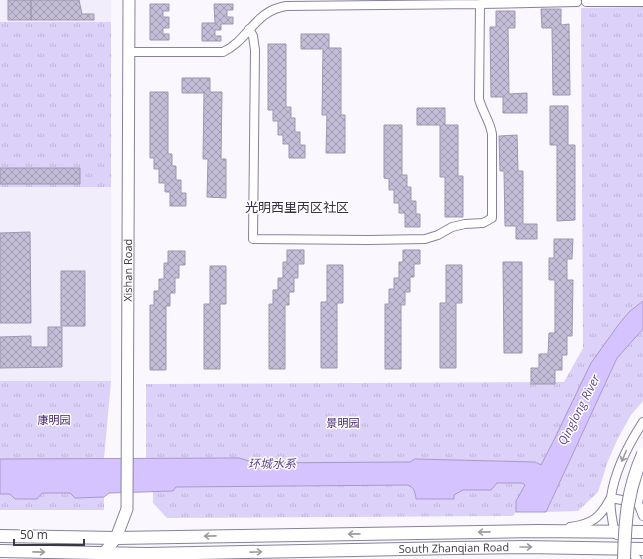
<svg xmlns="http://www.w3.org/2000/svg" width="643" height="559" viewBox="0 0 643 559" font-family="'Open Sans','Noto Sans SC',sans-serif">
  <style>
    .built { fill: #f1edfb }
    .park { fill: url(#park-tufts) }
    .water { fill: #d5c3ff; stroke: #a799c7 }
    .building { fill: url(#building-cross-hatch); stroke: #9e97b0 }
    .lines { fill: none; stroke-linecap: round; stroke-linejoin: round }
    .street-casing { stroke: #88819a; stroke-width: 10 }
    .secondary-casing { stroke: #88819a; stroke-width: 13 }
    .primary-casing { stroke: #88819a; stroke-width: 14 }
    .street { stroke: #fff; stroke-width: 8 }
    .secondary { stroke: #fff; stroke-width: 11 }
    .primary { stroke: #fff; stroke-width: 12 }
    .primary-bridge-casing { stroke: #88819a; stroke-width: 14; stroke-linecap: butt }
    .primary-bridge { stroke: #fff; stroke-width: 12 }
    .oneway { stroke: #9d9ca1 }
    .labels { text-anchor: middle; stroke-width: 3; stroke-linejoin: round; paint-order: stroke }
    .street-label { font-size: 11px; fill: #3b3843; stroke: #fff }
    .park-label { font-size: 11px; fill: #3d2266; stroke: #fff }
    .water-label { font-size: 12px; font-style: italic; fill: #5d448b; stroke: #fff }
    .quarter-label { font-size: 13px; fill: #352f44; stroke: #fff }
  </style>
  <defs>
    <pattern id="park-tufts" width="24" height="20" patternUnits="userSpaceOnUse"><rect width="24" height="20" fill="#dcd1f9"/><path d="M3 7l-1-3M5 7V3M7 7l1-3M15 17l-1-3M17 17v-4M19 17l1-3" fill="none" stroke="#beb4d7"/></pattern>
    <pattern id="building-cross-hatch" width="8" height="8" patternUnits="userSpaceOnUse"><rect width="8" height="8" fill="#c4bdd7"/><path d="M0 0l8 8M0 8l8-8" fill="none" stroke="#a09bb0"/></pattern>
  </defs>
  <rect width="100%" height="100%" fill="#faf8fe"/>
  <path class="built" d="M0,0H111V381H0Z"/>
  <path class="park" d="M643,7V301L629,312L610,336L541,465L535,462L415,459L411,462L255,463L239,458L146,459V384L564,382L583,348L581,8Z
    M0,22H111V187H0Z
    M643,329V401L631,415L618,438L608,461L598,492L578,511L546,512L617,358Z
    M0,381H111L104,459H0Z
    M497,483H522L525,485L516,501V512L513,516L167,518L153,503V492L172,491L176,487L408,485L412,487L415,492L454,499V495L463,490H491Z
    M42,493H70L75,498L104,497V510H0V494H10L37,499Z"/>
  <path class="water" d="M643,301V329L617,358L546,512H516V501L525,485L522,483H497L491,490H463L454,495V499H416C415,491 414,488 408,485L176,487L173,491L109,493L104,497L75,498L70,493H42L37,499H15L10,494H0V459L239,458L255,463L410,462L415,459L535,462L541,465L553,442L591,363L619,324L629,312Z"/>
  <path class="building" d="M8,0H31V20H8Z
    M31,0H79L82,14H94V20H31Z
    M150,4H169V11H163V17H169V28H163V34H169V40H150Z
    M214,4H233V10H227V17H233V24H221V30H215V36H221V41H202V23H215Z
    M541,9H561V25L569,24L570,95H553L552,28H542Z
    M496,11H515V28H508L509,94L527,93V113H503V97H491L490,27H496Z
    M301,34H329V48H341V115H345V153H326L327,115H322L323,49H301Z
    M268,44H286V107H291V118H295V132H300V145H305V158H289V144H283V135H278V121H273V110H268Z
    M182,78H210V92H222L221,159H226V198L207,197L208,159H203L204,93H182Z
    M150,92H168V154H172V166H176V180H181V193H186V206H170V192H165V183H159V169H154V158H150Z
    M550,106H568V145H575V220L557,221V145H550Z
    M417,108H445V125H458V176H463V217H445V177H440V125H417Z
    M384,125H402V175H407V187H411V201H416V214H420V227H405V213H399V203H394V190H389V179L384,178Z
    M517,135L518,171H523V224H537V239H516V226H505L504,171H500L499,136Z
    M0,168H80V184H0Z
    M30,232L31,323H0V233Z
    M554,239H573L572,259H567V280H573L572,336H567V355H562V370H555V384H531V368H539V354H548L549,333H555V280H549V258H554Z
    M287,250H304V264H298V278H294V292H289V305H285V369H269V304H273V290H278V278H283V262H287Z
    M403,250H420V264H414V277H410V292H405V305H401V369H385V304H389V289H394V278H399V262H403Z
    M168,251H185V265H179V278H175V293H170V306H166V370H150V305H154V291H159V279H164V263H168Z
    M503,262H522V353H504Z
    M327,265H343V303H337V368H321V302H327Z
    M446,265H462V303H456V368H440V303H446Z
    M210,266H226V304H220V369H204V304H210Z
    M61,271H85V326H61Z
    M48,327H62V367L0,368V337L31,336V347H48Z"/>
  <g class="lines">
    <g class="street-casing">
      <path id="street" d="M586,2H643
        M480,4L577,2
        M129,52H223C249,40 254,11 286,6L480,4L479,99C482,111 490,121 492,134V218L483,223L465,224L452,227L438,235L425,239L368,240L253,239L255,50L253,36L249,29
        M611,498L638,503L643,478
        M638,503L643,516
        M570,527C592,524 600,518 610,499
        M617,535L614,531C613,521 609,508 611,497C615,470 628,445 643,422
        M627,546L637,559"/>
    </g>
    <g class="secondary-casing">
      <g id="secondary">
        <path id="s1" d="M104,559V553L116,538L127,509L129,0"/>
      </g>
    </g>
    <g class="primary-casing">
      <g id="primary">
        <path d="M0,536L116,538L537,531L643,532"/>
        <path id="s2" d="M0,551L146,554L454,548L523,547L643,549"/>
      </g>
    </g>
    <use href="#street" class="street"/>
    <use href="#secondary" class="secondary"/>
    <use href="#primary" class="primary"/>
    <g class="primary-bridge-casing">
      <path id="primary-bridge" d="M624,559C625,520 627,491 643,454"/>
    </g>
    <use href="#primary-bridge" class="primary-bridge"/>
  </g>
  <defs><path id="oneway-shaft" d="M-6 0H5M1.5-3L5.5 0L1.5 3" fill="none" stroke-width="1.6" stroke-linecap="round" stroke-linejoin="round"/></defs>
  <g class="oneway">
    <use href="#oneway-shaft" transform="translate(624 456) rotate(113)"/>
    <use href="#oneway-shaft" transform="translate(484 532) rotate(179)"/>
    <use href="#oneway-shaft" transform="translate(354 534) rotate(179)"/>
    <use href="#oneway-shaft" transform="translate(210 536) rotate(179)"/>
    <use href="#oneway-shaft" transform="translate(526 547)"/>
    <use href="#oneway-shaft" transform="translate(39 552) rotate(1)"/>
    <use href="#oneway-shaft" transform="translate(256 552) rotate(-1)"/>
  </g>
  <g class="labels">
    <g class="street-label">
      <text dy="4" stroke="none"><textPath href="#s1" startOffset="295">Xishan Road</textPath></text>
      <text dy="4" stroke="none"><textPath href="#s2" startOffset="454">South Zhanqian Road</textPath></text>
    </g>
    <g class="park-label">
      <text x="54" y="424">康明园</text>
      <text x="343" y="427">景明园</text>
    </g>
    <g class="water-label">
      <text transform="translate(579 410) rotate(-63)" y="4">Qinglong River</text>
      <text x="272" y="468">环城水系</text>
    </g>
    <g class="quarter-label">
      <text x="297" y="212">光明西里丙区社区</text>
    </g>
  </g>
  <path d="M14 539v6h70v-6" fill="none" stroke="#3b3843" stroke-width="2"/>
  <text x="20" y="539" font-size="12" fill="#3b3843" stroke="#ffffff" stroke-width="3" paint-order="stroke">50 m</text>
</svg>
